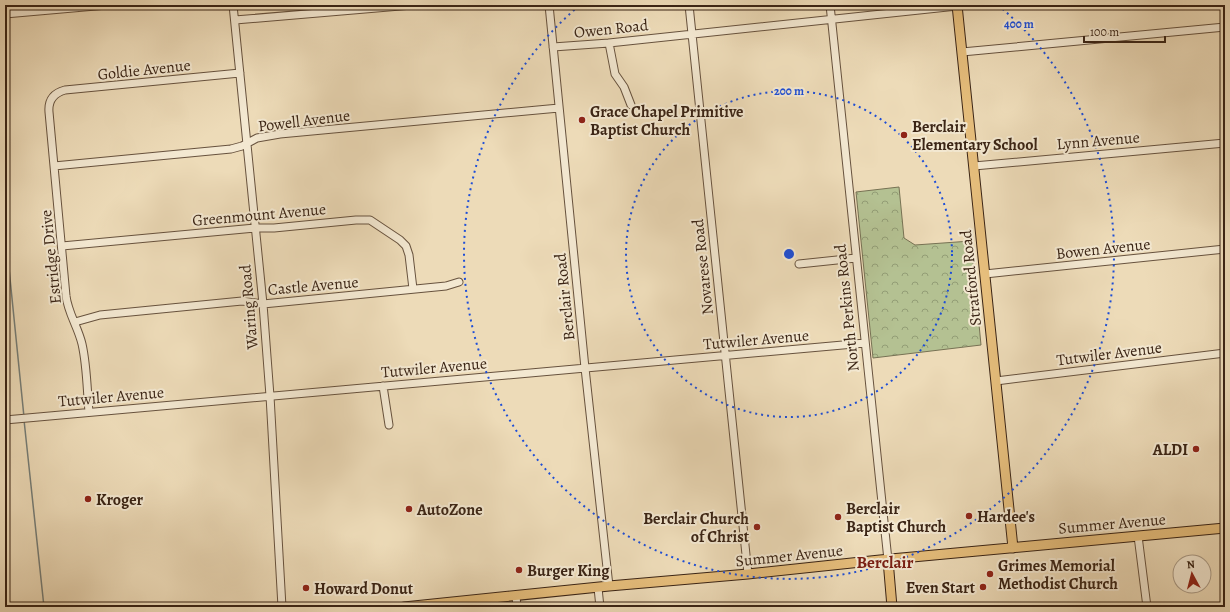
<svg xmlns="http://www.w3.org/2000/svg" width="1230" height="612" viewBox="0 0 1230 612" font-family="Alegreya,serif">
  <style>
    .park { fill: url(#park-crowns); stroke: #777254 }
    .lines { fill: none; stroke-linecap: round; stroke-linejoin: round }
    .stream { stroke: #757d77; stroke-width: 1.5 }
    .minor-casing { stroke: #67523e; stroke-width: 9 }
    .major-casing { stroke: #3a2415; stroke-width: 11 }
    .minor { stroke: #f3e8d1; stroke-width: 7 }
    .major { stroke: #e6be7c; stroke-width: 9 }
    .ring { fill: none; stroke: #1d4ed8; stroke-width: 2; stroke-dasharray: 2 4 }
    .poi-dot { fill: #8f2418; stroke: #f3e8d1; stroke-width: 1.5 }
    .labels { text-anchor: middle; stroke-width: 4; stroke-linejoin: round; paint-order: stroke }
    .street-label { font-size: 16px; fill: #3a2415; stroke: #f3e8d1 }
    .poi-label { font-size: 16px; font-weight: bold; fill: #3a2415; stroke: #f3e8d1; text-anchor: start }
    .neighbourhood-label { font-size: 17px; font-weight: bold; fill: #7a1f14; stroke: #f3e8d1 }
    .centre { fill: #1d4ed8; stroke: #f3e8d1; stroke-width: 2 }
    .ring-label { font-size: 12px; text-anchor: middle; font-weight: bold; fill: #1d4ed8; stroke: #f3e8d1; stroke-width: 4; stroke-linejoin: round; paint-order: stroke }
  </style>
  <defs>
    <pattern id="park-crowns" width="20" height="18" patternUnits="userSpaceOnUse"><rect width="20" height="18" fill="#b4c192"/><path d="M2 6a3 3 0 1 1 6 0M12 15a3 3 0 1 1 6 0" fill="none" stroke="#939d76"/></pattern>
  </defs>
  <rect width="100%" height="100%" fill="#eddbb8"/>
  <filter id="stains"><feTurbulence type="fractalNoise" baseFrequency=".005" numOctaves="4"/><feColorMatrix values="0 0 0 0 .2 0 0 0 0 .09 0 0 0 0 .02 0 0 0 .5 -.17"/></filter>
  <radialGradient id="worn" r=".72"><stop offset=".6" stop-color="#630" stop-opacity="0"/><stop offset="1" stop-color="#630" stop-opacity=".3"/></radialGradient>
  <path class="park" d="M899,187L904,238L915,245L971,241L981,345L873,358L856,192Z"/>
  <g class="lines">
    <path class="stream" d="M5,229L24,417
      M24,420L44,607"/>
    <g class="minor-casing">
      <path id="minor" d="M233,5L263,304L270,396L282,607
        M549,5L585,368L609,586
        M689,5L748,574
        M830,5L888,560
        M5,14L107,5
        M235,20L412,5
        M609,43L615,74L624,87L631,105
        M553,47L609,43L957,6
        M962,52L1225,27
        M54,166L231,149L242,146L257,138L280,134L559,108
        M974,166L1225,143
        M62,246L255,228H274L356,220H370L400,240L406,246L409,255L413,289
        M799,264L856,258
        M985,274L1225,249
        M75,322L100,315L242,301L263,304L446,286L459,282
        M996,381C1072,372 1148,362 1225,353
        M383,386L389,425
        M89,412C87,390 87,366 82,344C78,327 68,313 66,296L49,112C48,100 54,93 65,90L240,73
        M5,420L865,343
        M1138,536L1147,607
        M598,588L600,607
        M516,596L517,607"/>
    </g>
    <g class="major-casing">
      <path id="major" d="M957,5L1013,548
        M888,560L892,607
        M404,607L609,586L748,574L880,560L1225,528"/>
    </g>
    <use href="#minor" class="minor"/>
    <use href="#major" class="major"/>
  </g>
  <g class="ring">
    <circle cx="789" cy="254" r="163"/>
    <path d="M998 5A325 325 0 1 1 580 5"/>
  </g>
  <g class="poi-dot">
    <circle cx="582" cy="120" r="4"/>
    <circle cx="904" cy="135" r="4"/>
    <circle cx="1196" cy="449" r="4"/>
    <circle cx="88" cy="499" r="4"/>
    <circle cx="409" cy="509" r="4"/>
    <circle cx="969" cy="516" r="4"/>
    <circle cx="838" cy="517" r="4"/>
    <circle cx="757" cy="527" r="4"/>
    <circle cx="519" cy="570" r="4"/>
    <circle cx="990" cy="574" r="4"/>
    <circle cx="983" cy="587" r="4"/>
    <circle cx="306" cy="588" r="4"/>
  </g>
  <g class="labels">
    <g class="street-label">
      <text transform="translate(611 28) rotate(-6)" y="6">Owen Road</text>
      <text transform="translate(144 69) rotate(-6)" y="6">Goldie Avenue</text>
      <text transform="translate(304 120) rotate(-7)" y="6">Powell Avenue</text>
      <text transform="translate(1098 140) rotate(-5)" y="6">Lynn Avenue</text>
      <text transform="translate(259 214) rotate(-5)" y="6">Greenmount Avenue</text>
      <text transform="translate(1103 248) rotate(-6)" y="6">Bowen Avenue</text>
      <text transform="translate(50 257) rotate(-96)" y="6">Estridge Drive</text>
      <text transform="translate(702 267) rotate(-96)" y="6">Novarese Road</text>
      <text transform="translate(970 278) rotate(-96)" y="6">Stratford Road</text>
      <text transform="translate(313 285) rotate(-5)" y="6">Castle Avenue</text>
      <text transform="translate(564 297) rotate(-96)" y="6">Berclair Road</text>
      <text transform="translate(248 307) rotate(-95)" y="6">Waring Road</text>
      <text transform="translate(846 308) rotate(-96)" y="6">North Perkins Road</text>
      <text transform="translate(756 339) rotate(-5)" y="6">Tutwiler Avenue</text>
      <text transform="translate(1109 353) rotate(-7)" y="6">Tutwiler Avenue</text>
      <text transform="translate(434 367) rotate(-5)" y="6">Tutwiler Avenue</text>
      <text transform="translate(111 396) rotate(-5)" y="6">Tutwiler Avenue</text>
      <text transform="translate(1112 523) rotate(-5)" y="6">Summer Avenue</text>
      <text transform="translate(789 555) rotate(-6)" y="6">Summer Avenue</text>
    </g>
    <g class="poi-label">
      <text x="590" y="117">Grace Chapel Primitive<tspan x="590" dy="18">Baptist Church</tspan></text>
      <text x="912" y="132">Berclair<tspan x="912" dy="18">Elementary School</tspan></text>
      <text x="1188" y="455" text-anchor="end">ALDI</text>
      <text x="96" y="505">Kroger</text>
      <text x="846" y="514">Berclair<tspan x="846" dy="18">Baptist Church</tspan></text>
      <text x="417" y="515">AutoZone</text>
      <text x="977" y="522">Hardee's</text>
      <text x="749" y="524" text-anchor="end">Berclair Church<tspan x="749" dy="18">of Christ</tspan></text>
      <text x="998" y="571">Grimes Memorial<tspan x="998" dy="18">Methodist Church</tspan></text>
      <text x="527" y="576">Burger King</text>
      <text x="975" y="593" text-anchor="end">Even Start</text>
      <text x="314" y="594">Howard Donut</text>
    </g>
    <g class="neighbourhood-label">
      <text x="885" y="568">Berclair</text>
    </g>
  </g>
  <circle cx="789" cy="254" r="6" class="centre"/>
  <g class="ring-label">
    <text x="1019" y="28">400 m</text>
    <text x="789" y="95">200 m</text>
  </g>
  <rect width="1230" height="612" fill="none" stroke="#eddbb8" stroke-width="20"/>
  <rect x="6" y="6" width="1218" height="600" fill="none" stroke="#3a2415" stroke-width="2"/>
  <rect x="10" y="10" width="1210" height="592" fill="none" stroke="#3a2415"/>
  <g transform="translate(1192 574) rotate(353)"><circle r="19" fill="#f3e8d1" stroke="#a99a86"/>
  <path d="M0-3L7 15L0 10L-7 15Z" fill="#8f2418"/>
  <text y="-6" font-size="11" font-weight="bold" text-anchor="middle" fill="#3a2415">N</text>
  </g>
  <path d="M1084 36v6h81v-6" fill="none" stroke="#3a2415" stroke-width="2"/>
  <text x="1090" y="36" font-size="12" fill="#3a2415" stroke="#f3e8d1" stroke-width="3" paint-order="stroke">100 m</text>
  <rect width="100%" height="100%" filter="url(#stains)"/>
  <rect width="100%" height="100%" fill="url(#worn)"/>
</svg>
